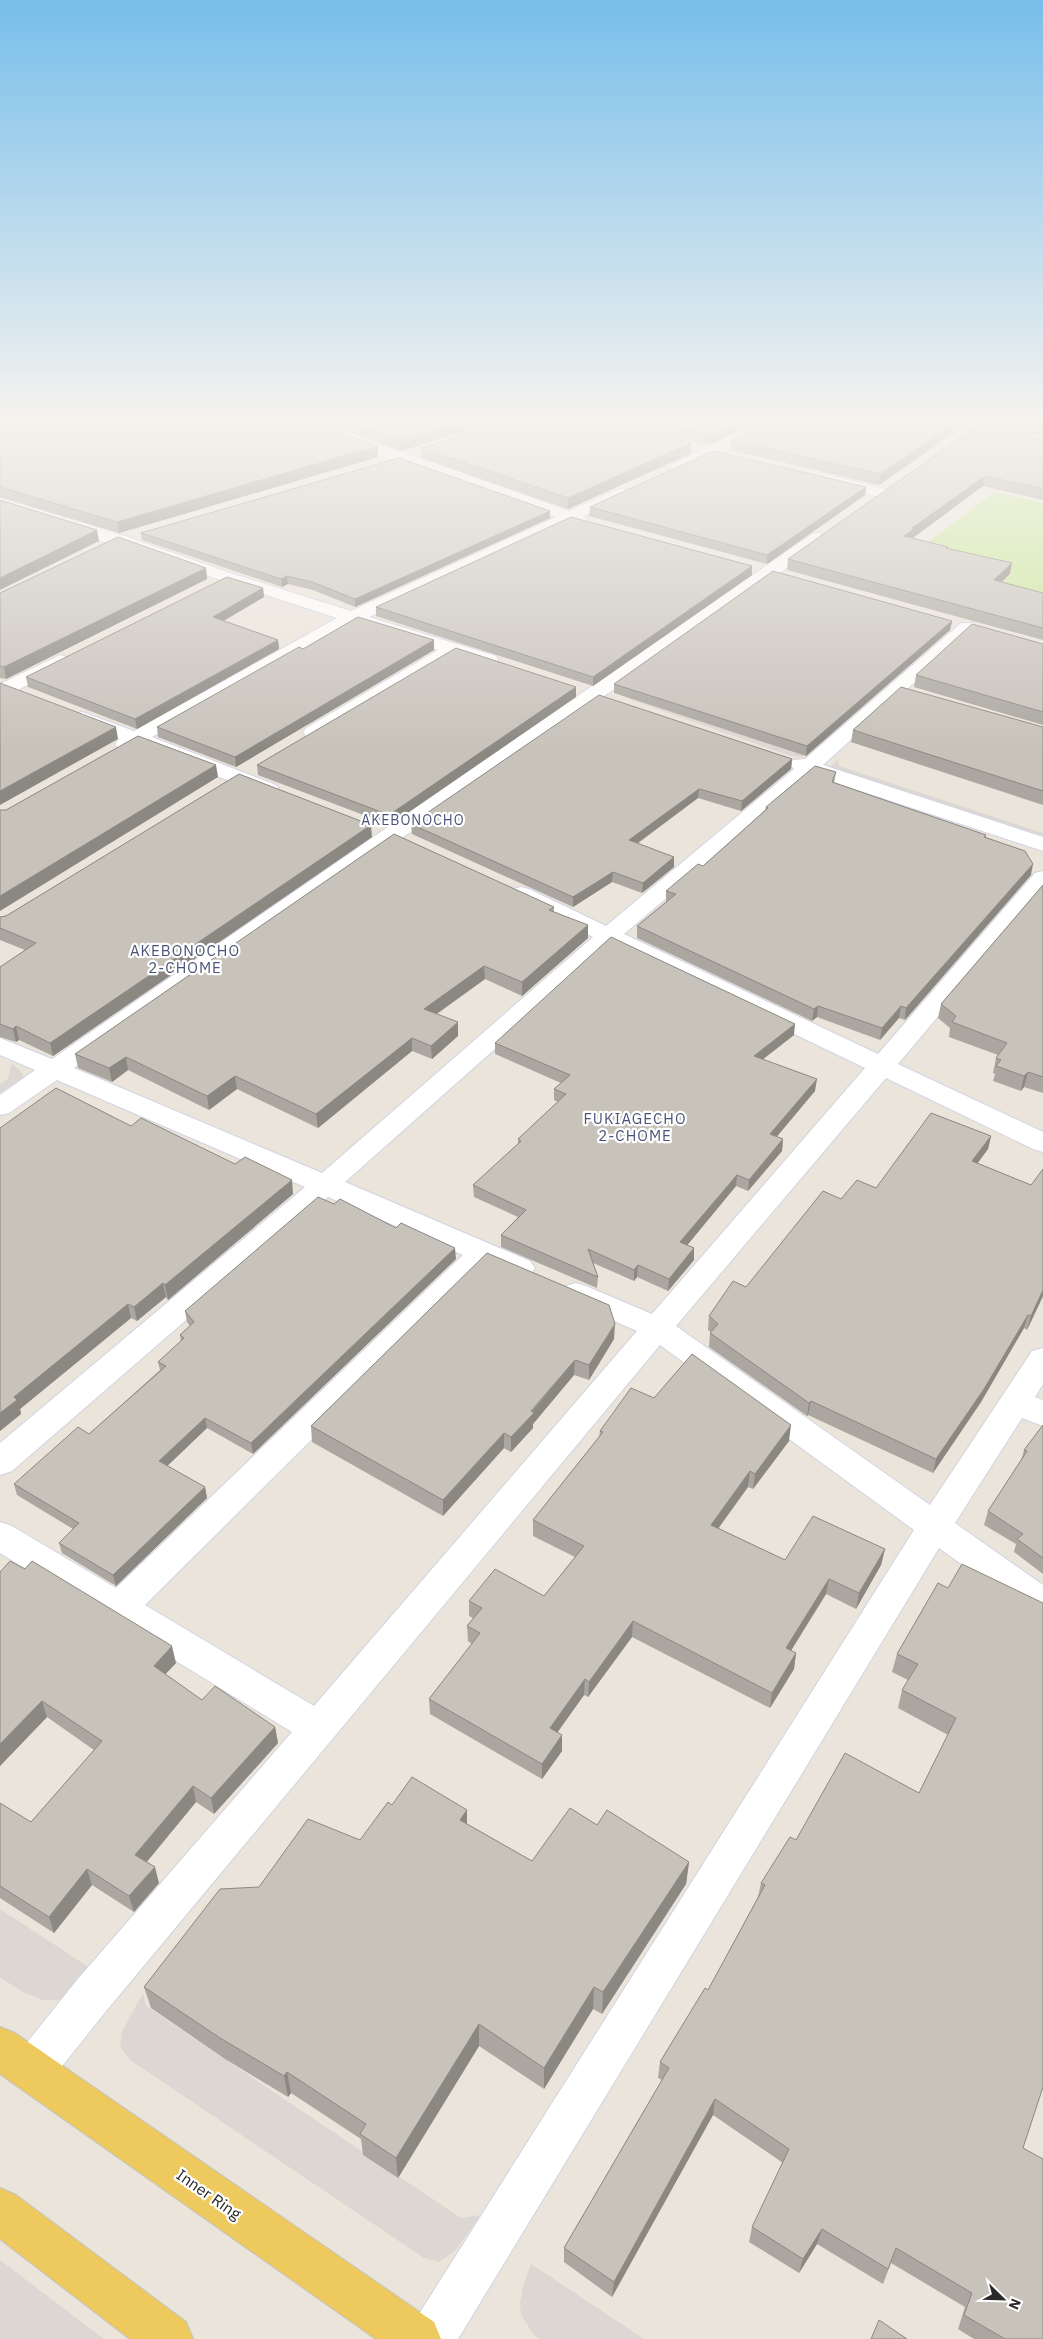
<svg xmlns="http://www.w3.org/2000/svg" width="1043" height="2339" viewBox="0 0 1043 2339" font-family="'IBM Plex Sans',sans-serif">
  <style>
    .pitch { fill: #c7e994 }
    .plaza { fill: #dcd7d2 }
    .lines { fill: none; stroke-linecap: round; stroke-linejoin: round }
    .minor-casing { stroke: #d1d4e2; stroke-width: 2 }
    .major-casing { stroke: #c3c3c3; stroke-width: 2 }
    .minor { fill: #fff; fill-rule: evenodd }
    .major { fill: #eec95d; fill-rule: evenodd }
    .wall { fill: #aba7a0 }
    .shaded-wall { fill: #8b8882 }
    .building { fill: #c7c2ba; stroke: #8b8882 }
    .labels { text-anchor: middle; stroke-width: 4.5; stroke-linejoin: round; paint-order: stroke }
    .far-quarter-label { font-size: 14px; letter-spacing: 1px; fill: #4a5479; stroke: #fff }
    .neighbourhood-label { font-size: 15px; letter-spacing: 1px; fill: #4a5479; stroke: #fff }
    .near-street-label { font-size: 16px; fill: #292929; stroke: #fff }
  </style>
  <rect width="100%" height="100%" fill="#ebe4db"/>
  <path class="pitch" d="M995,492L1043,503V594L999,585L1013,574L919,549Z"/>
  <path class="plaza" d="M623,695L798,751L813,750L802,757L788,755L631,700Z
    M838,760L839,766L1043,833V839L832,768L831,766Z
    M12,1063L22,1073L23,1077L0,1093V1084L8,1079Z
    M0,1909L87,1966L98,1961L75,1991L58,2000H42L19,1990L0,1977Z
    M143,1993L146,2006L461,2218L481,2215L455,2251L439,2262L424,2258L130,2060L120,2046L122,2031Z
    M0,2260L104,2339H0Z
    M531,2264L644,2339H540L534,2335L521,2315L520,2304L523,2286Z"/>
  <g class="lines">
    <g class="minor-casing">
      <path id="minor" d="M300,423H321L569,511L618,489H630L632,492L630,495L584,516L587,520L585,523L579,525L571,523L369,617L496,656L498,660L496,664L489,666L455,655L320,736L313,738L306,736L303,732L306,728L438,650L354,624L152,737L276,785L279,789L276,793L269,795L262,793L137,746L125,750L118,748L115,744L119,739L75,722L72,718L75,714L82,712L134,731L337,618L0,508V498L125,536L233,574L351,611L556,517L395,461L302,426Z
        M760,423H780L684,470H674L671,467L674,464Z
        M828,475L889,490L891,493L889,496L883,498L822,483L820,480L822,477Z
        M818,533L824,534L826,538L824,542L74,1068L322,1173L593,937L513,899L510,894L513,889L521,887L529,889L606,926L794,769L790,764L793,760L805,759L961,623H973L976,627L823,765L1043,837V851L812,775L624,934L878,1054L1035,873L1043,871V892L898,1064L1043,1132V1152L1033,1149L886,1078L676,1326L930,1505L1032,1351L1043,1348V1384L1035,1397L1043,1400V1426L1022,1418L955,1523L1043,1585V1619L1031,1614L939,1548L458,2339H407L414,2322L914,1530L660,1345L107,2010L47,2085L32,2092L17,2085L10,2070L17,2055L77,1980L292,1732L0,1553V1522L12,1526L116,1588L463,1255L328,1197L12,1471L0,1475V1443L305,1187L57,1080L9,1113L0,1115V1095L35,1070L0,1055V1038L52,1059L812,534ZM611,946L865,1068L652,1314L586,1286L576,1283L566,1286L561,1293L566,1300L637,1331L314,1706L145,1605L487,1265L520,1278L530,1275L535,1268L530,1261L345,1182Z
        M60,655L67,657L69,661L67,665L14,692L7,694L0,692V684Z"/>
    </g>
    <g class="major-casing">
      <path id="major" d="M0,2027L15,2033L434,2322L441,2339H376L0,2074Z
        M0,2188L16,2195L186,2322L193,2339H130L0,2239Z"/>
    </g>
    <use href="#minor" class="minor"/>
    <use href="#major" class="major"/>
  </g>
  <path class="wall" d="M327,423H492L400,451Z
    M625,423H755L709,445L637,428Z
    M968,423L879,485L730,450L731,440Z
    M989,423H1043V437L988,426Z
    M626,428L691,443L690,454L568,509L421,458V448Z
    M0,430L378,457L119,533L0,497Z
    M1043,440V500L983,486L914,537L913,538L948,549L1010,574L1002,582L1043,593V640L787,570L788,559Z
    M866,487L865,495L767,564L589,516L590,507Z
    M550,511V518L355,607L313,590L288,584L282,587L142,540L141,533Z
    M206,568L207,579L6,679L0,678V593Z
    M752,575L593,686L376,616V607Z
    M263,588L264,597L224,621L278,640L279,649L137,729L28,687L26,677Z
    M952,621L950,630L806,756L614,693V684Z
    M434,640V650L236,767L158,737L157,727L303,649Z
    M1043,644V725L914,687L916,675Z
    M576,697L390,825L258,775L257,765Z
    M1043,727V805L851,742L853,730Z
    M792,759L791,769L741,811L698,798L637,844L674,857V867L642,893L612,882L573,907L412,834L411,824Z
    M836,772L834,783L986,835V837L1031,875L905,1020L899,1018L880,1040L817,1017L812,1021L637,938V926L666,902V891L703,866L765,810L766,807Z
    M372,837L53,1056L19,1040L16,1042L0,1037V967L25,950L0,940V917Z
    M1043,885V1093L1024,1087L1021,1091L993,1081L995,1074L993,1073L996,1058L998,1055L949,1037L950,1028L938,1018L941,1004Z
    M554,907V912L588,938L522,996L485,979L437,1014L458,1036L432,1059L412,1051L318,1128L237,1089L209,1110L128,1070L112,1082L78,1068L75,1054Z
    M794,1035L763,1059L815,1091L776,1137L783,1139L782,1151L748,1191L736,1186L687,1245L694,1248V1260L668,1291L637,1277L634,1281L593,1263L598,1277L597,1288L501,1247V1235L518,1217L474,1197L473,1185L518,1144V1139L558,1102L554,1100V1089L561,1083L495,1054V1043Z
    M131,1126L293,1194L168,1300L166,1297L137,1321L131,1318L20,1409L21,1414L0,1431V1128Z
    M991,1136L988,1149L977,1163L1031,1185L1043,1296L1027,1330L1024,1328L981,1402L933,1473L808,1415L807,1416L709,1347L710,1333L711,1332L708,1330L709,1316L746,1287L841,1199L876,1188Z
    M334,1204L456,1259L253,1454L207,1428L167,1466L205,1487L207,1498L116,1586L62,1553L59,1543L73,1529L17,1495L14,1484L89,1434L160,1370L158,1362L181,1341L180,1335L190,1326L187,1322L185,1311Z
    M614,1339L589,1380L574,1375L533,1424V1428L511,1452L504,1448L443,1516L312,1442L311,1426Z
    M654,1398L789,1441L753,1489L748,1487L718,1528L785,1560L885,1549L881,1565L856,1609L826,1594L791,1651L796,1653L794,1669L770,1708L632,1637L588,1697L584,1695L557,1733L562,1751L542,1779L430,1714L429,1699L472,1644L468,1641L467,1626L473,1618L469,1616V1601L544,1596L575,1557L533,1536V1520L599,1437L600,1431Z
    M1043,1425V1574L1014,1552L1016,1544L984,1525L988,1511L1021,1461L1024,1450Z
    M0,1572L176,1663L165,1674L202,1700L275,1727L278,1743L214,1814L196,1802L147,1862L159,1883L134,1912L92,1885L54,1933L0,1898V1803L31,1822L94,1750L47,1717L0,1766Z
    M938,1583L1023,2148L1043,2339H974L958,2329L965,2307L891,2263L883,2284L817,2244L799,2273L749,2242L752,2227L783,2163L713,2115L612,2297L564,2262V2248L662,2080L658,2078L660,2062L708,1990L758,1897L761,1883L796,1840L919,1793L948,1735L898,1708L902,1690L908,1680L892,1672L897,1654Z
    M392,1805L467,1810V1824L532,1861L597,1825L689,1862L686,1884L602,2014L593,2009L544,2089L479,2046L398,2178L363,2155L361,2139L291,2093L288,2097L225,2059L151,2008L144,1987L259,1887L360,1840Z"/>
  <path class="shaded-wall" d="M0,423H18L0,428Z
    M458,423H492L400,451V441Z
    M734,423H755L709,445V435Z
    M955,423H968L879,485L880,474Z
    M691,443L690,454L568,509V498Z
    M378,446V457L119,533L117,522Z
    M985,476L983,486L914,537L913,539L904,536L912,528Z
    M866,487L865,495L767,564V555Z
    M550,511V518L355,607V599Z
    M97,530L99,541L0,590V578Z
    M1012,563L1010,574L992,591L994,580Z
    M752,566V575L593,686V677Z
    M206,568L207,579L6,679L4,667Z
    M287,576L288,584L282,587L281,579Z
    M263,588L264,597L214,626L213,617Z
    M952,621L950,630L806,756L807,746Z
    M278,640L279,649L137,729L135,719Z
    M434,640V650L236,767L235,757Z
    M576,687V697L390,825L389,815Z
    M116,727L118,739L0,805V791Z
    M792,759L791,769L741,811L742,801Z
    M216,765L218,777L0,911V896Z
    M699,789L698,798L628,850L629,840Z
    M371,825L372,837L53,1056L50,1043Z
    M674,857V867L642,893L643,883Z
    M1033,864L1031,875L905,1020L906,1008Z
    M613,872L612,882L573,907V897Z
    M588,925V938L522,996V982Z
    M484,966L485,979L425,1022L424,1009Z
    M818,1006L817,1017L812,1021L814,1009Z
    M901,1006L899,1018L880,1040L882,1028Z
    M458,1022V1036L432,1059L431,1046Z
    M795,1024L794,1035L753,1067L754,1056Z
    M16,1026L19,1040L16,1042L13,1029Z
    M412,1038V1051L318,1128L316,1114Z
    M126,1057L128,1070L112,1082L109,1068Z
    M1028,1072L1024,1087L1021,1091L1024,1076Z
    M235,1076L237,1089L209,1110L207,1096Z
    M817,1079L815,1091L769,1146L770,1134Z
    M991,1136L988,1149L969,1175L972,1161Z
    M783,1139L782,1151L748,1191L749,1180Z
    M737,1175L736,1186L680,1254V1242Z
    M292,1180L293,1194L168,1300L165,1285Z
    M455,1248L456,1259L253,1454L251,1443Z
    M694,1248V1260L668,1291L669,1279Z
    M638,1265L637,1277L634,1281V1270Z
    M163,1283L166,1297L137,1321L134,1307Z
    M1043,1290V1296L1027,1330L1031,1316Z
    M128,1304L131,1318L20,1409L21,1414L0,1431V1413L14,1397Z
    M1028,1315L1024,1328L981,1402L933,1473L936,1459Z
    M615,1324L614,1339L589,1380V1365Z
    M575,1360L574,1375L533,1424V1428L511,1452V1437Z
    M811,1401L808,1415L807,1416L809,1403Z
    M205,1418L207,1428L161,1472L159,1461Z
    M791,1425L789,1441L753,1489L755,1474Z
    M504,1433V1448L443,1516V1500Z
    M750,1471L748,1487L710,1540L711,1525Z
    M205,1487L207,1498L116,1586L113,1575Z
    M885,1549L881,1565L856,1609L859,1593Z
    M829,1579L826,1594L783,1663L786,1648Z
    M633,1621L632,1637L588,1697L589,1682Z
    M172,1646L176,1663L158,1682L154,1666Z
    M796,1653L794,1669L770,1708L772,1693Z
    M585,1679L584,1695L549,1744L550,1728Z
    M42,1701L47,1717L0,1766V1744Z
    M275,1727L278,1743L214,1814L211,1798Z
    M562,1735V1751L542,1779V1764Z
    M193,1786L196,1802L139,1871L135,1855Z
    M467,1810V1833L460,1820Z
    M689,1862L686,1884L602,2014L603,1992Z
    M155,1867L159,1883L134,1912L129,1896Z
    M87,1869L92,1885L54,1933L49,1917Z
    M594,1987L593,2009L544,2089V2068Z
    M479,2024V2046L398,2178L396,2158Z
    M287,2072L291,2093L288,2097L284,2076Z
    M715,2099L713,2115L612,2297L614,2282Z
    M822,2229L817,2244L799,2273L803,2259Z"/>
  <path class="building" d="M26,423H316L378,446L117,522L0,487V430Z
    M353,423H458L400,441Z
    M503,423H614L626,428L691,443L568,498L421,448Z
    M660,423H734L709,435Z
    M764,423H955L880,474L731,440Z
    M1027,423H1043V427Z
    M977,426L1043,440V489L985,476L912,528H915L904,536L948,547L946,548L1012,563L994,580L1043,593V628L788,559Z
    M713,451L866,487L767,555L590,507Z
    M399,458L550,511L355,599L312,582L287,576L281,579L141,533Z
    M0,500L97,530L0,578Z
    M571,517L752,566L593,677L376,607Z
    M118,537L206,568L4,667L0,666V593Z
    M773,571L952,621L807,746L614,684Z
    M227,577L263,588L213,617L278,640L135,719L26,677Z
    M358,617L434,640L235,757L157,727L299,647L303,649Z
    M972,624L1043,644V712L916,675Z
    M456,648L576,687L389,815L257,765Z
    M0,683L116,727L0,791Z
    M901,687L1043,727V791L853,730Z
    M599,695L792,759L742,801L699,789L629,840L674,857L643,883L613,872L573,897L411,824Z
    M138,736L216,765L0,896V810H6Z
    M815,766L836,772L832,782L986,835L984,837L1025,851L1033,864L906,1008L901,1006L882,1028L818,1006L814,1009L637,926L676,894L666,891L698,864L703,866L768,808L766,807Z
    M239,774L371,825L50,1043L16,1026L13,1029L0,1024V967L36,943L0,928V917L6,916Z
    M394,834L554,907L549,910L588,925L522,982L484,966L424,1009L458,1022L431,1046L412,1038L316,1114L235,1076L207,1096L126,1057L109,1068L75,1054Z
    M1043,885V1077L1028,1072L1024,1076L996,1066L1001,1060L996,1058L1007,1043L952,1022L956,1016L941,1004Z
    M611,937L795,1024L754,1056L817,1079L770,1134L783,1139L749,1180L737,1175L680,1242L694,1248L669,1279L638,1265L634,1270L588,1249L598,1277L501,1235L526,1210L473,1185L521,1141L518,1139L566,1094L554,1089L570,1075L495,1043Z
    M56,1088L131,1126L141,1118L235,1164L245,1157L292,1180L165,1285L163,1283L134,1307L128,1304L14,1397L17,1400L0,1413V1128Z
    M931,1113L991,1136L972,1161L1031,1185L1043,1169V1290L1031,1316L1028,1315L984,1389L936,1459L811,1401L809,1403L710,1333L718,1324L709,1316L733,1281L746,1287L823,1191L841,1199L857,1180L876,1188Z
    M318,1197L334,1204L340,1199L396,1228L401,1223L455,1248L251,1443L205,1418L159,1461L205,1487L113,1575L59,1543L79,1523L14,1484L78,1427L89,1434L166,1366L158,1362L184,1338L180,1335L194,1322L185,1311Z
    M487,1253L609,1305L615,1324L589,1365L575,1360L531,1411L534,1413L511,1437L504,1433L443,1500L311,1426Z
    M692,1354L791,1425L755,1474L750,1471L711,1525L785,1560L813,1516L885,1549L859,1593L829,1579L786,1648L796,1653L772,1693L633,1621L589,1682L585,1679L550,1728L562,1735L542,1764L429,1699L480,1633L467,1626L482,1608L469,1601L495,1569L544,1596L584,1546L533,1520L603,1432L600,1431L631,1388L654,1398Z
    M1043,1425V1558L1017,1539L1023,1534L988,1511L1027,1451L1024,1450Z
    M10,1561L25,1569L32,1561L172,1646L154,1666L202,1700L215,1686L275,1727L211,1798L193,1786L135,1855L155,1867L129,1896L87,1869L49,1917L0,1886V1803L31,1822L102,1741L42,1701L0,1744V1572Z
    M962,1564L1043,1603V2087L1023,2148L1043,2159V2339H1005L964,2315L972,2293L896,2248L888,2269L822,2229L803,2259L752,2227L789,2149L715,2099L614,2282L564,2248L669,2068L660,2062L705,1988L708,1990L765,1885L761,1883L790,1837L796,1840L845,1753L919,1793L956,1718L902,1690L918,1664L897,1654L938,1583L948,1588Z
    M412,1777L467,1810L460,1820L532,1861L570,1808L597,1825L607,1810L689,1862L603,1992L594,1987L544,2068L479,2024L396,2158L360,2134L366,2124L287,2072L284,2076L220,2038L144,1987L220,1889L259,1887L308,1819L360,1840L388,1802L392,1805Z
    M879,2320L907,2339H871Z"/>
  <linearGradient id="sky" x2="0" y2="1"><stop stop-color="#77beea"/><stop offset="0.56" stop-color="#f6f3ef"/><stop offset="1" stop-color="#f6f3ef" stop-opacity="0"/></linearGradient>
  <rect width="1043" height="751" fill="url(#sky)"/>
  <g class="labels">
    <g class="far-quarter-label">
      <text x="413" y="825">AKEBONOCHO</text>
    </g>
    <g class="neighbourhood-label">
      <text x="185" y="956">AKEBONOCHO<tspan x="185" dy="17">2-CHOME</tspan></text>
      <text x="635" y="1124">FUKIAGECHO<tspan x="635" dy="17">2-CHOME</tspan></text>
    </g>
    <g class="near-street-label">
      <text transform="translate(209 2194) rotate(35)" y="6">Inner Ring</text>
    </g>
  </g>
  <g transform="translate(1003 2299) rotate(113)" stroke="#ffffff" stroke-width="4" paint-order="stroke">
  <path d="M0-4L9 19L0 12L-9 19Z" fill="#292929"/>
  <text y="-8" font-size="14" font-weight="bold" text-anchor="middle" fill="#292929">N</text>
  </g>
</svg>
